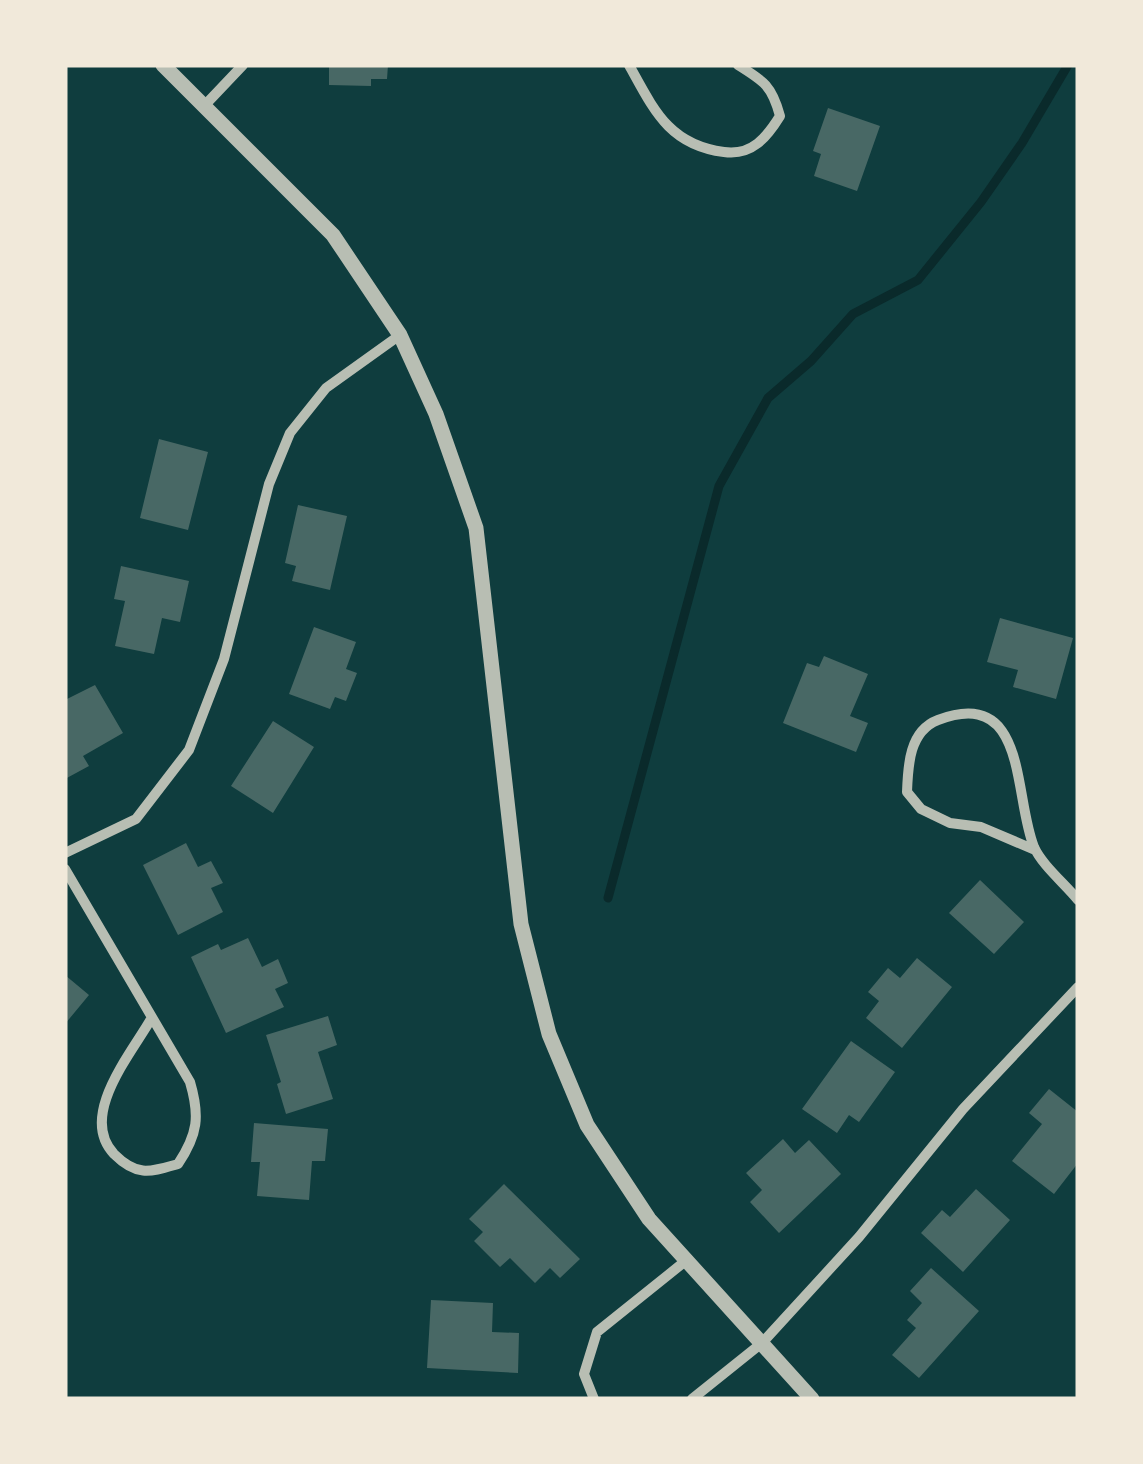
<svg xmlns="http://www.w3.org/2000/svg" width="1143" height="1464" viewBox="0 0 1143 1464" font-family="'Roboto Condensed',sans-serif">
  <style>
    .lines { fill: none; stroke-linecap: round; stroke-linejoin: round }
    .stream { stroke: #0a2a2b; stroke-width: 9 }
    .building { fill: #486865 }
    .minor { stroke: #b8beb3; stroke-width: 10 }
    .tertiary { stroke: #b8beb3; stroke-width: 15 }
  </style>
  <rect width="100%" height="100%" fill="#0f3d3e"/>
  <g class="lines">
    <path class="stream" d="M608,898L719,486L768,398L811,361L853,314L918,280L981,202L1022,143L1068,65"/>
  </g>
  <path class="building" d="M329,65H388L387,79H371V86L329,85Z
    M828,108L880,126L857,191L814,176L821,154L813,151Z
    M159,439L208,452L188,530L140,518Z
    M298,505L347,516L330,590L292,581L296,566L285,563Z
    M121,566L189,581L180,622L162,618L154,654L115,646L125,601L114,599Z
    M1000,618L1073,638L1056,699L1013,687L1018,670L987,662Z
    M314,627L356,642L346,669L357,673L346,701L335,697L330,709L289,694Z
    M824,656L868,674L850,716L868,723L856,752L783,723L807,663L819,667Z
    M95,685L123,733L83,756L89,766L65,779V700Z
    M273,721L314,747L273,813L231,786Z
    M186,843L198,867L211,861L223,883L211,888L223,912L178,935L143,865Z
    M980,880L1024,922L994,954L949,913Z
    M248,938L262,967L278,959L288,983L275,989L284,1007L226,1033L191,957L218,944L221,950Z
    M917,958L952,987L902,1048L866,1018L879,1001L868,992L888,968L900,978Z
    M65,975L89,995L65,1024Z
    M328,1016L337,1045L318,1052L333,1099L286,1114L277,1084L281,1082L266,1035Z
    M851,1041L895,1072L859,1122L849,1115L837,1133L802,1109Z
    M1049,1089L1078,1112V1163L1054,1194L1012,1161L1042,1124L1029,1113Z
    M254,1123L328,1129L325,1161H312L309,1200L257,1196L260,1162H251Z
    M783,1139L795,1153L809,1140L841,1174L779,1233L750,1202L762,1190L746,1173Z
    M504,1184L580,1259L560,1278L550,1268L535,1283L510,1258L500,1267L474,1241L483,1232L469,1219Z
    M976,1189L1010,1220L963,1272L921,1233L942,1210L950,1217Z
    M931,1268L979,1311L919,1378L892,1355L916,1328L907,1320L922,1303L910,1291Z
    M431,1300L493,1303L492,1332L519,1333L518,1373L427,1368Z"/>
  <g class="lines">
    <path class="minor" d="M629,65C654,110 669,145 724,152C752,156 767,137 780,116C772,86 764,81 738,65
      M206,104L243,65
      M1035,850L981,827L950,823L921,809L907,792C908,766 909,731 938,720C1028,686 1013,795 1034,847C1042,865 1065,884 1078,900
      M65,853L136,819L189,750L224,659L269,484L290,433L326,388L400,335
      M65,869L190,1082C200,1116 198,1134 178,1164C150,1172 137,1177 114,1154C78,1116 131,1054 151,1019
      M594,1399L584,1374L597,1332L688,1259
      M692,1399L762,1343L859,1237L963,1109L1078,987"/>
    <path class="tertiary" d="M163,65L333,235L400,335L436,414L476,528L521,924L549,1034L587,1125L649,1219L812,1399"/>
  </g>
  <rect width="1143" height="1464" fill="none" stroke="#f1e9da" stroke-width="135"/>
</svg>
